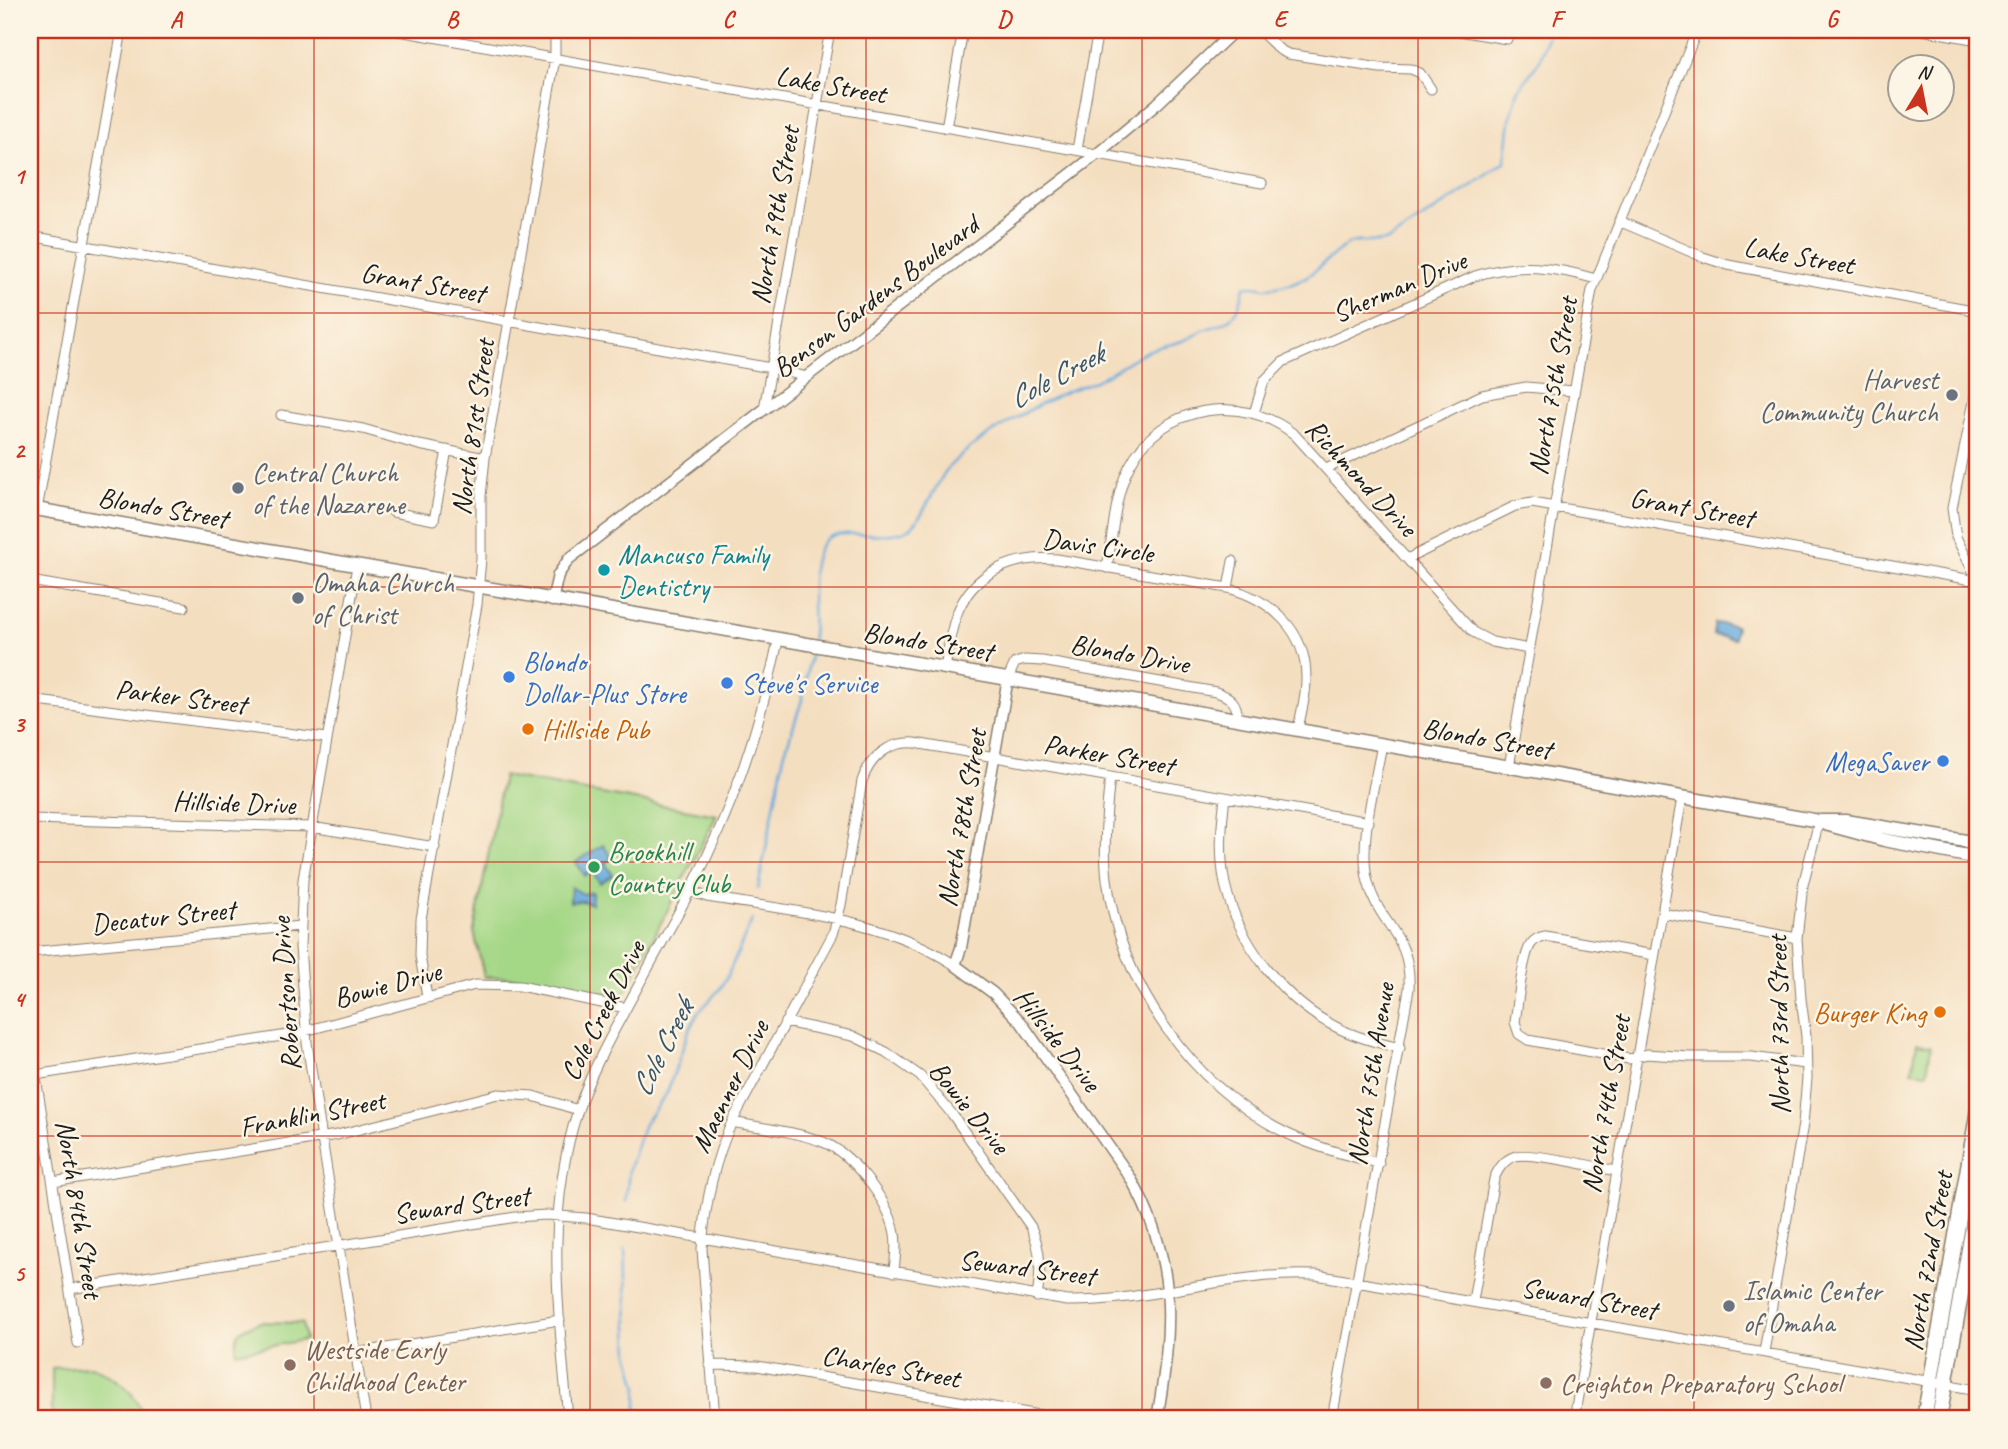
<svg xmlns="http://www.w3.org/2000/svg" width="2008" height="1449" viewBox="0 0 2008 1449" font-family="Caveat,sans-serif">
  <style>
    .green { fill: #a4d786; stroke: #607a51; stroke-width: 2 }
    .water { fill: #67aadc; stroke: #42637c; stroke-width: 2 }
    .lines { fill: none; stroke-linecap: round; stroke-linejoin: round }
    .stream { stroke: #67aadc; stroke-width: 2.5 }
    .minor-casing { stroke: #887d6e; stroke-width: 11 }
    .tertiary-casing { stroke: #887d6e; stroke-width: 13 }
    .secondary-casing { stroke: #887d6e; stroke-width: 15 }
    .primary-casing { stroke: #887d6e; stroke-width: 17 }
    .minor { stroke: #fff; stroke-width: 9 }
    .tertiary { stroke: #fff; stroke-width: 10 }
    .secondary { stroke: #fff; stroke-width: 12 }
    .primary { stroke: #fff; stroke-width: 14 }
    .grid { fill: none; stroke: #c8321e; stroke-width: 2; stroke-opacity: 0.55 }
    .worship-dot { fill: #6b7280; stroke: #fcf5e5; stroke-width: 2.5 }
    .culture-dot { fill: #0f9aa8; stroke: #fcf5e5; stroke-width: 2.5 }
    .shop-dot { fill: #3f7fe0; stroke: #fcf5e5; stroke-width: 2.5 }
    .food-dot { fill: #e8710a; stroke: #fcf5e5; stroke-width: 2.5 }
    .leisure-dot { fill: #2e9e5b; stroke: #fcf5e5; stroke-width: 2.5 }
    .education-dot { fill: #8d6e63; stroke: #fcf5e5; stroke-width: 2.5 }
    .labels { text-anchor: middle; stroke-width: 5; stroke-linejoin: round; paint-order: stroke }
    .street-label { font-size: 28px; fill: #1c1c1c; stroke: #fcf5e5 }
    .worship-label { font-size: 28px; fill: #5b616d; stroke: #fcf5e5; text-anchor: start }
    .culture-label { font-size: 28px; fill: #0d838f; stroke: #fcf5e5; text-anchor: start }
    .shop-label { font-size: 28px; fill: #366cbe; stroke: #fcf5e5; text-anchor: start }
    .food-label { font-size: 28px; fill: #c56008; stroke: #fcf5e5; text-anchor: start }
    .leisure-label { font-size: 28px; fill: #27864d; stroke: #fcf5e5; text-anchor: start }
    .education-label { font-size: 28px; fill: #785e54; stroke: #fcf5e5; text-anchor: start }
    .water-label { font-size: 30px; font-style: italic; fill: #3a5569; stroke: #fcf5e5 }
    .neatline { fill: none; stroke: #c8321e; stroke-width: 2.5 }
    .grid-label { font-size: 23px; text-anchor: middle; font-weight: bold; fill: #c8321e }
  </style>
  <rect width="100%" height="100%" fill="#fcf5e5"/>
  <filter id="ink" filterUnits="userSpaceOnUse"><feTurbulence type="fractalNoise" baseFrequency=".0143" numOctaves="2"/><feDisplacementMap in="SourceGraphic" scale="14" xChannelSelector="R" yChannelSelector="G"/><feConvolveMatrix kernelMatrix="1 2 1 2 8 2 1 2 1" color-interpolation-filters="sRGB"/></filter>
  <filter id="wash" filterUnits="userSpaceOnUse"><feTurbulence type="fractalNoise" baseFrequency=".00686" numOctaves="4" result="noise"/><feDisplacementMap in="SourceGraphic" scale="28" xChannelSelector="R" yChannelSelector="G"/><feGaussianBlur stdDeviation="1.57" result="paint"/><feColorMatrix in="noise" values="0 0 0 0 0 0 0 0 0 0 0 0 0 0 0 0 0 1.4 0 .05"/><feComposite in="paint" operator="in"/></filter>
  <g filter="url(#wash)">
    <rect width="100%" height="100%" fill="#f4dec0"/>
    <path class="green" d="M503,776L717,815L622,998L517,978L484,977L474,931Z
      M1917,1043L1931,1046L1927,1073L1912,1071Z
      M261,1322L302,1323L305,1340L236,1352C235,1329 240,1329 261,1322Z
      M91,1366C118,1378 136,1390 144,1419H52V1368Z"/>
    <path class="water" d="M1715,623L1736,626L1734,639L1713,635Z
      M603,845L612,858L605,863L613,875L600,883L592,872L585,876L576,862Z
      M571,887L583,894L592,892V904L583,901L570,902Z"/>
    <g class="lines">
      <path class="stream" d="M812,640C815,612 805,564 823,542C837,524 884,543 909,529C922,521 936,482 949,467C971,442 1024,412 1055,397C1069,389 1085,386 1099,379C1115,371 1129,360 1145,352C1158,346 1172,345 1185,340C1192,337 1198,333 1204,330C1214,326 1224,325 1232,317C1240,308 1242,298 1244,287C1252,284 1257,287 1265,288C1274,288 1283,286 1292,283C1320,274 1327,255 1349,244C1361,238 1374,246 1391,239C1429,214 1468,190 1505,162L1510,120L1518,91L1540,60L1549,30
        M758,889L784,755L802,700L811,651
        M626,1202L629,1169L644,1124L667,1093L689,1030L698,1013L719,990L727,977L752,920
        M625,1249L629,1353L638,1387L636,1419"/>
    </g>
  </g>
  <g filter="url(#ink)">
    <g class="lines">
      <g class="minor-casing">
        <path id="minor" d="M393,30L1262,183
          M1259,30L1280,50L1288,54L1380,68L1411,69L1420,73L1431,89
          M1453,30L1507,39
          M1922,30L1978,40
          M946,128L963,30
          M1077,150L1098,30
          M1619,221L1703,257L1728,265L1978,311
          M30,236L771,368L807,377
          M764,409L830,30
          M1254,413L1264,381L1283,362L1475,276C1518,262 1554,267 1596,279
          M281,415L363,429L419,445L485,458
          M1326,469L1482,395L1526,387L1573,391
          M37,510L122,30
          M393,512L434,520L447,450
          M1407,559L1515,506L1532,503L1978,581
          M357,566L303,880L300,946L307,1043L366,1419
          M1107,568C1113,535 1114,497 1129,467C1160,404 1242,392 1295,435L1473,632L1492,642L1529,649
          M30,581L184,607
          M1975,581L1974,573L1956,537L1952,508L1978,382
          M1228,588L1233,561
          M945,669C948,651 950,633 956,616C972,572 1014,555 1057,559L1228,588C1272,600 1307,631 1306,680C1306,697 1301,713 1298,729
          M1008,678L1015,663L1025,660L1042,661L1216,692C1231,697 1238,703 1237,718
          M30,700L326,738
          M1509,767L1592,290L1697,30
          M1110,778C1106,811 1103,845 1107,879C1120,985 1192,1087 1288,1134C1317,1148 1348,1156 1379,1163
          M1225,798C1221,827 1219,855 1225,884C1238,942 1284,1002 1338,1028C1358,1038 1378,1043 1400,1048
          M30,819L311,827L435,847
          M690,891L707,897C791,911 882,917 955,965
          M1662,913L1797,938
          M30,952L300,926
          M1654,955L1545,936C1539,937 1535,939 1531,944C1522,957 1518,1004 1515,1022L1519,1034L1528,1040L1629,1059L1647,1054L1690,1057H1751L1806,1064
          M427,997L420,956L421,919L477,605L481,558V496L485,458L555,58V30
          M785,1022L853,1036L886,1052L920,1076L952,1114L1031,1227C1042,1251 1041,1272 1037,1297
          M30,1040L78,1343
          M35,1075L294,1034L475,985L520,986L626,1008
          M732,1122C762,1128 794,1131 823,1142C851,1153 887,1199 894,1229C898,1243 895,1258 894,1272
          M53,1182L337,1135L498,1094L533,1096L578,1110
          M70,1289L516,1217L546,1215L586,1218L1067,1301C1151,1302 1233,1271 1316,1275L1978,1390
          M1473,1301L1494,1179C1498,1169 1504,1159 1516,1156C1531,1152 1598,1167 1616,1171
          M1764,1352L1803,1124L1807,1078L1806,1036L1801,999L1797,938L1803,885L1819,821
          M355,1353L560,1320
          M710,1365L757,1366L1063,1419
          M568,1419C559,1313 544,1214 578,1110C589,1077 606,1045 623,1014C645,973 669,931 691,889C733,808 759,730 778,641
          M715,1419L702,1249C705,1204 713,1163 732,1122L833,934L841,905L862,781C870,757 889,741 915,743L1369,822
          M1332,1419L1409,989C1412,934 1379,926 1368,882C1358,844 1375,784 1382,744
          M1574,1419L1682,798"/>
      </g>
      <g class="tertiary-casing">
        <path id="tertiary" d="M552,601L558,575L569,559L1097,154L1157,104L1235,30
          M1008,678L961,948L955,965L993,993L1021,1022L1130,1177C1178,1262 1173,1327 1157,1419"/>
      </g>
      <g class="secondary-casing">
        <path id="secondary" d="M30,508L1819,821H1846L1978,843
          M1825,824L1884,840L1978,858"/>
      </g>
      <g class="primary-casing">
        <path id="primary" d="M1924,1419L1978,1110
          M1939,1419L1978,1198"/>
      </g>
      <use href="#minor" class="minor"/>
      <use href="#tertiary" class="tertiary"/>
      <use href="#secondary" class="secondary"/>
      <use href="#primary" class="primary"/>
    </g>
  </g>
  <path class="grid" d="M314,30V1419M590,30V1419M866,30V1419M1142,30V1419M1418,30V1419M1694,30V1419M30,313H1978M30,587H1978M30,862H1978M30,1136H1978"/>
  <g class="worship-dot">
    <circle cx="1952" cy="395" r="7"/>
    <circle cx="238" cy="488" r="7"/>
    <circle cx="298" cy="598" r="7"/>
    <circle cx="1729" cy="1306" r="7"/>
  </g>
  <circle class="culture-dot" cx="604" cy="570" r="7"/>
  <g class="shop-dot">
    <circle cx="509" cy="677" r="7"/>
    <circle cx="727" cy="683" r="7"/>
    <circle cx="1943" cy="761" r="7"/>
  </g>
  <g class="food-dot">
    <circle cx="528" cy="729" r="7"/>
    <circle cx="1940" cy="1012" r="7"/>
  </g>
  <circle class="leisure-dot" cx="594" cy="867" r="7"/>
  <g class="education-dot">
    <circle cx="290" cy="1365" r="7"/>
    <circle cx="1546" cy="1383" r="7"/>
  </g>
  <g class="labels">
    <g class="street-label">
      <text transform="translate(831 84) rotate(10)" y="10">Lake Street</text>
      <text transform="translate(774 215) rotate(-80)" y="10">North 79th Street</text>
      <text transform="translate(1799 255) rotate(10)" y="10">Lake Street</text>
      <text transform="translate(423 282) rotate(10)" y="10">Grant Street</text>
      <text transform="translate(1399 286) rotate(-23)" y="10">Sherman Drive</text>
      <text transform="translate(875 296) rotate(-37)" y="10">Benson Gardens Boulevard</text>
      <text transform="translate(1552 386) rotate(-80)" y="10">North 75th Street</text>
      <text transform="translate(472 427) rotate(-82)" y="10">North 81st Street</text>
      <text transform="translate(1362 477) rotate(47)" y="10">Richmond Drive</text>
      <text transform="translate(163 507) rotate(10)" y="10">Blondo Street</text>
      <text transform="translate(1692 507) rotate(10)" y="10">Grant Street</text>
      <text transform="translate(1098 545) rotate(8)" y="10">Davis Circle</text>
      <text transform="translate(928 641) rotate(9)" y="10">Blondo Street</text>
      <text transform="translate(1130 653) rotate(10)" y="10">Blondo Drive</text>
      <text transform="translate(181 696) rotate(7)" y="10">Parker Street</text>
      <text transform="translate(1487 738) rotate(10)" y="10">Blondo Street</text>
      <text transform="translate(1109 754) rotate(10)" y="10">Parker Street</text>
      <text transform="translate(234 802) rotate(2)" y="10">Hillside Drive</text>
      <text transform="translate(961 818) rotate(-80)" y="10">North 78th Street</text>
      <text transform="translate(163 916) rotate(-6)" y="10">Decatur Street</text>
      <text transform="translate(387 984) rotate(-15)" y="10">Bowie Drive</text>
      <text transform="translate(285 994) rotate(-94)" y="10">Robertson Drive</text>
      <text transform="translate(602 1010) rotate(-63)" y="10">Cole Creek Drive</text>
      <text transform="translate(1778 1025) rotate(-91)" y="10">North 73rd Street</text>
      <text transform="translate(1058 1039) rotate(52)" y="10">Hillside Drive</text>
      <text transform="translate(1370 1074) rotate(-81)" y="10">North 75th Avenue</text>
      <text transform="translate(729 1086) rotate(-64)" y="10">Maenner Drive</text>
      <text transform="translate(1605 1104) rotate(-80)" y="10">North 74th Street</text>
      <text transform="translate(970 1107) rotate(51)" y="10">Bowie Drive</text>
      <text transform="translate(312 1113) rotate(-11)" y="10">Franklin Street</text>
      <text transform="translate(461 1204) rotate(-8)" y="10">Seward Street</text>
      <text transform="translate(80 1209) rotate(81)" y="10">North 84th Street</text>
      <text transform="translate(1927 1261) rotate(-80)" y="10">North 72nd Street</text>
      <text transform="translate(1027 1267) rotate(7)" y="10">Seward Street</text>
      <text transform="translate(1589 1298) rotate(10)" y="10">Seward Street</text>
      <text transform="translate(891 1366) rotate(10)" y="10">Charles Street</text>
    </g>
    <g class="worship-label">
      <text x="1938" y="389" text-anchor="end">Harvest<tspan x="1938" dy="32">Community Church</tspan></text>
      <text x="252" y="482">Central Church<tspan x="252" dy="32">of the Nazarene</tspan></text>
      <text x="312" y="592">Omaha Church<tspan x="312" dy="32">of Christ</tspan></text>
      <text x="1743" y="1300">Islamic Center<tspan x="1743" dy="32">of Omaha</tspan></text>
    </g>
    <g class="culture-label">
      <text x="618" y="564">Mancuso Family<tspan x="618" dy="32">Dentistry</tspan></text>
    </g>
    <g class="shop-label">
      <text x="523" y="671">Blondo<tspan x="523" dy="32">Dollar-Plus Store</tspan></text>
      <text x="741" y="693">Steve's Service</text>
      <text x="1929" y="771" text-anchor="end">MegaSaver</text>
    </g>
    <g class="food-label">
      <text x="542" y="739">Hillside Pub</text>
      <text x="1926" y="1022" text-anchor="end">Burger King</text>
    </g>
    <g class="leisure-label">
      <text x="608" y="861">Brookhill<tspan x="608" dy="32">Country Club</tspan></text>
    </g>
    <g class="education-label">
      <text x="304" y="1359">Westside Early<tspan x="304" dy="32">Childhood Center</tspan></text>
      <text x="1560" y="1393">Creighton Preparatory School</text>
    </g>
    <g class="water-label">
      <text transform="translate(1056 376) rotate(-28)" y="10">Cole Creek</text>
      <text transform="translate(662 1048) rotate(-63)" y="10">Cole Creek</text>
    </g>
  </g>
  <rect width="2008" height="1449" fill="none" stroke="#fcf5e5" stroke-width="77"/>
  <g transform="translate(1921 88) rotate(10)"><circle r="33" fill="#fcf5e5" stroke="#a29e95" stroke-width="2"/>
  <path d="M0-5L12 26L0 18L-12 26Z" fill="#c8321e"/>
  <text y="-10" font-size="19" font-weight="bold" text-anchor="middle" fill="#1c1c1c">N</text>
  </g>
  <rect x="38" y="38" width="1931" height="1372" class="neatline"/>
  <g class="grid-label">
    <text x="176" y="27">A</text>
    <text x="452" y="27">B</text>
    <text x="728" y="27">C</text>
    <text x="1004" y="27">D</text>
    <text x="1280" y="27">E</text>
    <text x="1556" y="27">F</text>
    <text x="1832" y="27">G</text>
    <text x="19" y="184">1</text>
    <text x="19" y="458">2</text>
    <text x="19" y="732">3</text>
    <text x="19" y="1007">4</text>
    <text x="19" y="1281">5</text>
  </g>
</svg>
